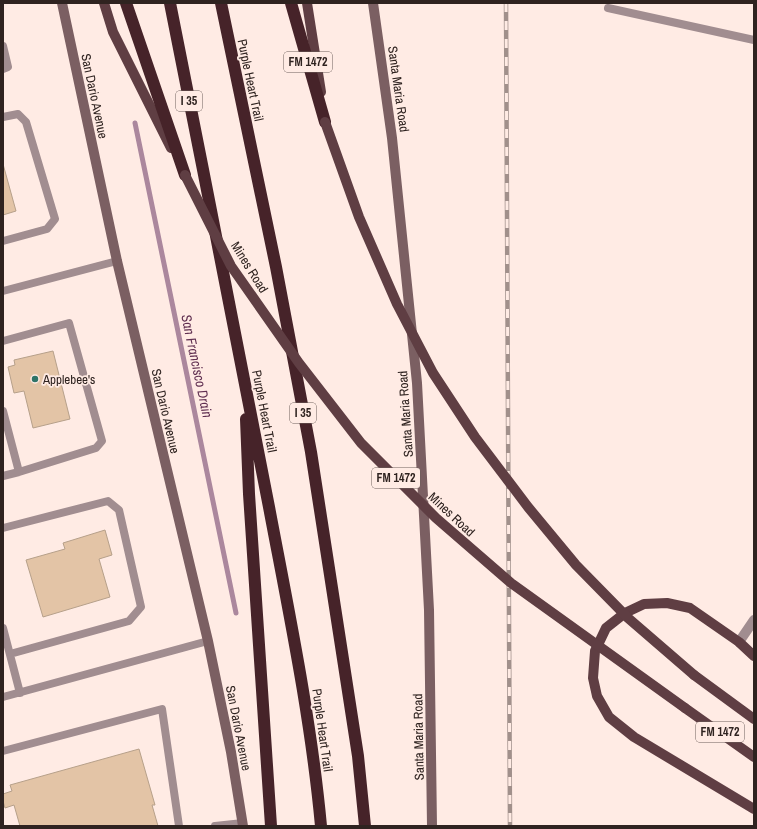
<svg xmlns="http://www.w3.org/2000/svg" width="757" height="829" viewBox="0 0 757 829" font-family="'Archivo Narrow',sans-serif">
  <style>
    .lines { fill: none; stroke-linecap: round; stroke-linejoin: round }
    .stream { stroke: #ab879d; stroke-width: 5 }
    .building { fill: #e3c4a6; stroke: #b6a08a }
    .service { stroke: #a18d90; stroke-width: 8 }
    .minor { stroke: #a18d90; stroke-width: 10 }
    .secondary { stroke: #7b5f62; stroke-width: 10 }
    .primary { stroke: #5f3e43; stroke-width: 10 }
    .motorway { stroke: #462329; stroke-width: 12 }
    .rail-casing { stroke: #a1908b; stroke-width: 4.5 }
    .rail { stroke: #ffebe4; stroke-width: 3; stroke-dasharray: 9; stroke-linecap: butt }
    .primary-bridge { stroke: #5f3e43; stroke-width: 10 }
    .poi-dot { fill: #2e7468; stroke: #ffebe4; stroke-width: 1.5 }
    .labels { text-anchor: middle; stroke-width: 3.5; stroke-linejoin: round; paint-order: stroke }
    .shield { fill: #ffebe4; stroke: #6d5f5b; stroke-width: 1 }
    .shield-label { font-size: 12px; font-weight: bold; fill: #2f2320 }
    .street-label { font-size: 13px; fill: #2f2320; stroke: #ffebe4 }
    .poi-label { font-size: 13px; fill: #2f2320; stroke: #ffebe4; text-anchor: start }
    .water-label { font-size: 14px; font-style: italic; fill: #613051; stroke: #ffebe4 }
  </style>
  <rect width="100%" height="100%" fill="#ffebe4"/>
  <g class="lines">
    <path class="stream" d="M135,123L236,613"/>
  </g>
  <path class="building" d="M3,164L16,211L3,215Z
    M53,351L70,419L33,428L24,391L14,393L8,367L15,365L14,360Z
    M105,530L112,555L99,559L110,597L43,617L26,560L65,549L63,543Z
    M139,749L155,805H152L158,826H20L14,805L5,808L3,801V794L12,791L10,785Z"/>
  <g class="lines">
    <path class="service" d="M608,8L754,40
      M3,46L8,67L3,69
      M3,117L18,114L26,122L55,219L47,229L3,241
      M3,291L117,261
      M3,341L69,323L102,441L96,448L19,472
      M3,411L19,472L3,476
      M3,528L108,501L119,510L141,607L129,621L10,654
      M3,628L20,693
      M3,697L208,641
      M3,751L162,709L179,826
      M215,826L243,823"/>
    <path class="minor" d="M739,642L754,620"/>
    <path class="secondary" d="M62,3L117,261L208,641L231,752L243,826
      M373,3L392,138L417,383L429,610L432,826"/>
    <path class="primary" d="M104,3L113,32L171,148
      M307,3L321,92
      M754,656L739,642L690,608L667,603L644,604L625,613L606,628L595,651L593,678L597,696L609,717L634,737L754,809
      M694,675L754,719
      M685,708L754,757"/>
    <path class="motorway" d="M126,3L185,175
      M170,3C203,171 237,338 269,507C289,613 311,718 321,826
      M221,3L276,267L311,452L358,756L365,826
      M291,3L325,122
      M246,419L249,494L271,826"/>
    <g class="rail-casing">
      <path id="rail" d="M506,3L510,826"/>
    </g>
    <use href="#rail" class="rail"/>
    <path class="primary-bridge" d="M325,122L359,217L397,304L433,373L475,437L528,507L576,565L628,618L694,675
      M185,175L231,266L299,363L361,443L436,518L511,583L685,708"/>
  </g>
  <circle class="poi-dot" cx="35" cy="379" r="4"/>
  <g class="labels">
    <g class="shield">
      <rect x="284" y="52" width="48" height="20" rx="3"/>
      <rect x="176" y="91" width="26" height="20" rx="3"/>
      <rect x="290" y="403" width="26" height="20" rx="3"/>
      <rect x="372" y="468" width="48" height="20" rx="3"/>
      <rect x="696" y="722" width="48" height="20" rx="3"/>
    </g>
    <g class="shield-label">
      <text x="308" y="66">FM 1472</text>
      <text x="189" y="105">I 35</text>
      <text x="303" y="417">I 35</text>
      <text x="396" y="482">FM 1472</text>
      <text x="720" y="736">FM 1472</text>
    </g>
    <g class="street-label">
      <text transform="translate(251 80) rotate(78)" y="5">Purple Heart Trail</text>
      <text transform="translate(399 89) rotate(82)" y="5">Santa Maria Road</text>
      <text transform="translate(95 96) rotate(78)" y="5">San Dario Avenue</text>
      <text transform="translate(250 267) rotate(58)" y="5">Mines Road</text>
      <text transform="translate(166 411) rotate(77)" y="5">San Dario Avenue</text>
      <text transform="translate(265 411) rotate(79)" y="5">Purple Heart Trail</text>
      <text transform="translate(405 414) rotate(-94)" y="5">Santa Maria Road</text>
      <text transform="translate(452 514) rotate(43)" y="5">Mines Road</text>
      <text transform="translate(239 728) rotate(79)" y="5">San Dario Avenue</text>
      <text transform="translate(323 730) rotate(82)" y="5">Purple Heart Trail</text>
      <text transform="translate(418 737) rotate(-91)" y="5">Santa Maria Road</text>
    </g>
    <g class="poi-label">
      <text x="43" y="384">Applebee's</text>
    </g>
    <g class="water-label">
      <text transform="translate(197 366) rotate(78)" y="5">San Francisco Drain</text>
    </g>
  </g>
  <rect width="757" height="829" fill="none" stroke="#2f2320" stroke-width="8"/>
</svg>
